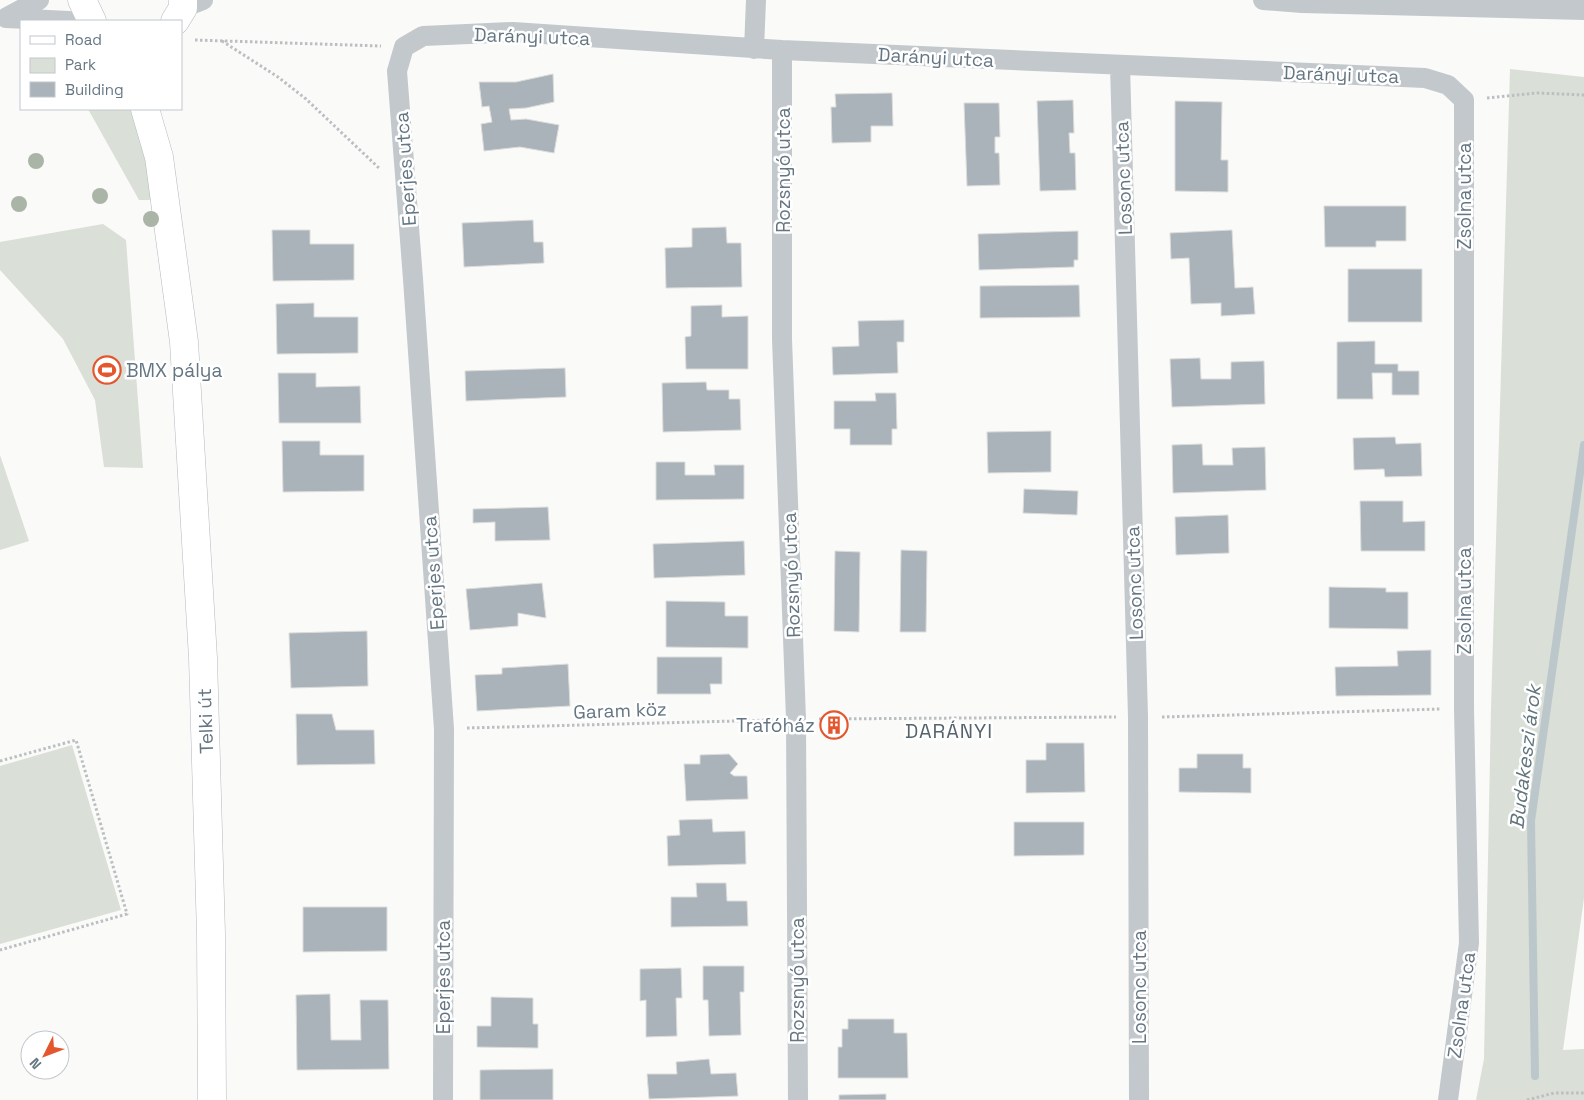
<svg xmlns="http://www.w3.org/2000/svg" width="1584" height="1100" viewBox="0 0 1584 1100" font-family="'Space Grotesk',sans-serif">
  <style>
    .green { fill: #dadfd7 }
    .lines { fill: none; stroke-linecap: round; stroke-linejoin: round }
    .stream { stroke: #bbc7cb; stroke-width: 8 }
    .building { fill: #aab3b9; stroke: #dcdcda }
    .secondary-casing { stroke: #b3babf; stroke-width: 29 }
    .path { stroke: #bbbfc2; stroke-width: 3; stroke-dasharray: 2.5 2.5; stroke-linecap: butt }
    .minor { stroke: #c3c8cc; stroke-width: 20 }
    .secondary { stroke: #fff; stroke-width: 28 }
    .tree { fill: #aab4a7 }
    .labels { text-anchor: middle; stroke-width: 5; stroke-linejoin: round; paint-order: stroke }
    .street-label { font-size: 19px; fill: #657683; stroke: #fff }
    .poi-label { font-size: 19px; fill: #657683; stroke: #fff; text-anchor: start }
    .neighbourhood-label { font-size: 20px; letter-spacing: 1px; fill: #57646e; stroke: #fff }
    .water-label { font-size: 20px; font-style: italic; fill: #60757c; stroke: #fff }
  </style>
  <rect width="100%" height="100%" fill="#fafaf8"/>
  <path class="green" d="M1510,69L1584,77V898L1563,1050L1584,1049V1100H1476L1484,1059L1491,708Z
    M88,109H134L155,200H139Z
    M103,224L126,240L143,468L104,467L95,400L63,339L0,270V242Z
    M0,455L29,541L0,550Z
    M72,745L121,910L0,944V766Z"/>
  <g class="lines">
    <path class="stream" d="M1535,1076L1531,821L1584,445"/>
  </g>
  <path class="building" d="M553,74L554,102L526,108L509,109L511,120L526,119L559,125L554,153L520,147L484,151L481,124L492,122L489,106L482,107L479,82H516Z
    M892,93L893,126H871V142L832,143L831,107H836L835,94Z
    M1073,100L1074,133H1069L1070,153H1075L1076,190L1040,191L1037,101Z
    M1175,101L1222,102L1221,160H1228V192L1175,191Z
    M964,103H999L1000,137H995V153H999L1000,185L967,186Z
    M1324,206H1406V241H1376V247H1325Z
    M533,220L534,242H543L544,263L464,267L462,223Z
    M726,227L727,243H741L742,287L666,288L665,248L692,247V228Z
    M272,230H310V244H354V280L273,281Z
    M1232,230L1235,288L1253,287L1255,314L1221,316V303L1191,304L1189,258L1171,259L1170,233Z
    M1078,231V260H1074V267L979,270L978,234Z
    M1348,269H1422V322H1348Z
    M1079,285L1080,317L980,318V286Z
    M314,303V317H358V353L277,354L276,304Z
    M722,305V317L748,316V369H686L685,337L691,336V306Z
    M904,320V342H897L898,373L833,375L832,347L859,346L858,321Z
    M1375,341V364H1398V371H1419V395H1392V373H1372L1373,399H1337V342Z
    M1200,358L1201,379H1231V362L1264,361L1265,404L1172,407L1170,359Z
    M565,368L566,397L466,401L465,371Z
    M278,373H316V387L360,386L361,423H279Z
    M706,382L707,390H729V399H740L741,430L663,432L662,383Z
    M875,393H896L897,429H892V445H850V429H834V401H876Z
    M1051,431V472L988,473L987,432Z
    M1395,437L1396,444L1421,443L1422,476L1385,477L1384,469L1354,470L1353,438Z
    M282,441H320V455H364V491L283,492Z
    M1202,444L1203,465H1233L1232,448L1265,447L1266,490L1173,493L1172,445Z
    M656,462H685V475H715L714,465H744V499L656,500Z
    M1024,489L1078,491L1077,515L1023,513Z
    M1360,501H1403V522L1425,521V551H1361Z
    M548,507L550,540L495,541V522L473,523V509Z
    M1228,515L1229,553L1176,555L1175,517Z
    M744,541L745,575L654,578L653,544Z
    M901,550L927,551L926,632H900Z
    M835,551L860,552L859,632L834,631Z
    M542,583L546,618L518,613V626L470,630L466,589Z
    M1329,587L1386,588V592H1408V629L1329,628Z
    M666,601L725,602V616H748V648L666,647Z
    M367,631L368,686L291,688L289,633Z
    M1431,650V695L1336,696L1335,667L1398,666L1397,651Z
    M657,657H722V684H710L711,694H657Z
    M568,664L570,706L477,711L475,675L502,674V668Z
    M296,714H332L336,730H374L375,764L297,765Z
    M826,722H843V729H826Z
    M1046,743H1084L1085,792L1026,793V760H1046Z
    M729,754L738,764L730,773L734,776H747L748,799L686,801L684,764H700V755Z
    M1197,754H1243V768H1251V793L1179,792V768H1197Z
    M712,819L713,832L745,831L746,864L668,866L667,836L680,835L679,820Z
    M1014,822H1084V855L1014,856Z
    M696,883H726L727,901H747L748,926L671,927V897H697Z
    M303,907H387V951L303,952Z
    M703,966H744V992H740L741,1035L709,1036L708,1000H703Z
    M681,968L682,998H676L677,1036L646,1037V1000L640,1001V969Z
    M330,994L331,1040H361L360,1000H388L389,1069L297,1070L296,995Z
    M491,997L533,998V1024H538V1048L477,1047V1026H491Z
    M848,1019H894V1033H907L908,1078H838V1047H842V1029H848Z
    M709,1059L711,1074L736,1073L738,1096L649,1099L647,1074H677L676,1062Z
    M553,1069V1100H480V1070Z
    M886,1094V1100H839V1095Z"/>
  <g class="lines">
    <g class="secondary-casing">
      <path id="secondary" d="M82,0L92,21
        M175,21L183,8V0
        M145,109L159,157L184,342L203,658L211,934L212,1100"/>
    </g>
    <path class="path" d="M195,40L381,46
      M222,41L278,77L306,99L380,169
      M1487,98L1538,93L1584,95
      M1162,717L1440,709
      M819,719L1116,717
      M467,728L773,720
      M0,761L76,740L127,914L0,950
      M1527,1100L1554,1093H1584"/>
    <path class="minor" d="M1263,0L1302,3L1584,10
      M183,8L203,0
      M7,17L39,0
      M6,18L69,21
      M754,49L756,0
      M782,50V339L796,719L798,1100
      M1120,65L1138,717L1139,1100
      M443,1100L444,729L413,279L397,71L404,47L423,36L513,32L782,50L1425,78L1448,85L1464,100V709L1469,943L1448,1100"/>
    <use href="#secondary" class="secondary"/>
  </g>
  <g class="tree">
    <circle cx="36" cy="161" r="8"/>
    <circle cx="100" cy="196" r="8"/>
    <circle cx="19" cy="204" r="8"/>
    <circle cx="151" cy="219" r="8"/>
  </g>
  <defs>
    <g id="stadium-ring" transform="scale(1.4375)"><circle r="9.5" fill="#fff" stroke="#e4572e" stroke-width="1.5"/><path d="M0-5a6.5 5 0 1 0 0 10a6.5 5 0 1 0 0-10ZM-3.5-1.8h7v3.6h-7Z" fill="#e4572e"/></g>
    <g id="building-ring" transform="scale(1.4375)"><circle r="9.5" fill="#fff" stroke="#e4572e" stroke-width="1.5"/><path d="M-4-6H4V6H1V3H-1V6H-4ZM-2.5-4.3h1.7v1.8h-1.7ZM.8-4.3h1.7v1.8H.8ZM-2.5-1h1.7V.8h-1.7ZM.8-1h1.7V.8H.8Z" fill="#e4572e"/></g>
  </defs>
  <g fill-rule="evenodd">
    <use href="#stadium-ring" x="107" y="370"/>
    <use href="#building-ring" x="834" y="725"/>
  </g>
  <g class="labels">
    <g class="street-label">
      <text transform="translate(532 36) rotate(2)" y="7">Darányi utca</text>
      <text transform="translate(936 57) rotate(3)" y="7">Darányi utca</text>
      <text transform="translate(1341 74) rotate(2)" y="7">Darányi utca</text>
      <text transform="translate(405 169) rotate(-94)" y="7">Eperjes utca</text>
      <text transform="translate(783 170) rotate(-90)" y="7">Rozsnyó utca</text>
      <text transform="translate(1123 178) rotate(-92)" y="7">Losonc utca</text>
      <text transform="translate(1464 196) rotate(-90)" y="7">Zsolna utca</text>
      <text transform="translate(433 573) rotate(-94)" y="7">Eperjes utca</text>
      <text transform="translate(791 575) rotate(-92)" y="7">Rozsnyó utca</text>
      <text transform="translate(1134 583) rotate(-92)" y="7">Losonc utca</text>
      <text transform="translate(1464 601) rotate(-90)" y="7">Zsolna utca</text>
      <text transform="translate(620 710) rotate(-2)" y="7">Garam köz</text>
      <text transform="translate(205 721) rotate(-92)" y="7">Telki út</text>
      <text transform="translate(443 977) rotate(-90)" y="7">Eperjes utca</text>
      <text transform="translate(797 980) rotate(-90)" y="7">Rozsnyó utca</text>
      <text transform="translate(1139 987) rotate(-90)" y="7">Losonc utca</text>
      <text transform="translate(1461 1005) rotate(-82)" y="7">Zsolna utca</text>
    </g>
    <g class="poi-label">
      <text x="126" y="377">BMX pálya</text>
      <text x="815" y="732" text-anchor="end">Trafóház</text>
    </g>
    <g class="neighbourhood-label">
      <text x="949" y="738">DARÁNYI</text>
    </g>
    <g class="water-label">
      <text transform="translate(1525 757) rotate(-83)" y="7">Budakeszi árok</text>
    </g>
  </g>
  <rect x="20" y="20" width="162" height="90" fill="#ffffff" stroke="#c1c8cd"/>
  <rect x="30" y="36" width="25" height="8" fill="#ffffff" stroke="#c1c8cd"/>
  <text x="65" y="45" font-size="15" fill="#657683">Road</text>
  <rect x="30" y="58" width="25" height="15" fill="#dadfd7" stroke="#c1c8cd"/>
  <text x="65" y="70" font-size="15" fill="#657683">Park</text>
  <rect x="30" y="82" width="25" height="15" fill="#aab3b9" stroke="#c1c8cd"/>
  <text x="65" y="95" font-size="15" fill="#657683">Building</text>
  <g transform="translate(45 1055) rotate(228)"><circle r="24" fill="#ffffff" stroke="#c1c8cd"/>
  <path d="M0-4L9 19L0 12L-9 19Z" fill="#e4572e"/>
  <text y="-8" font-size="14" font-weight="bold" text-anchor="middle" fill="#657683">N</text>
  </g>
</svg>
